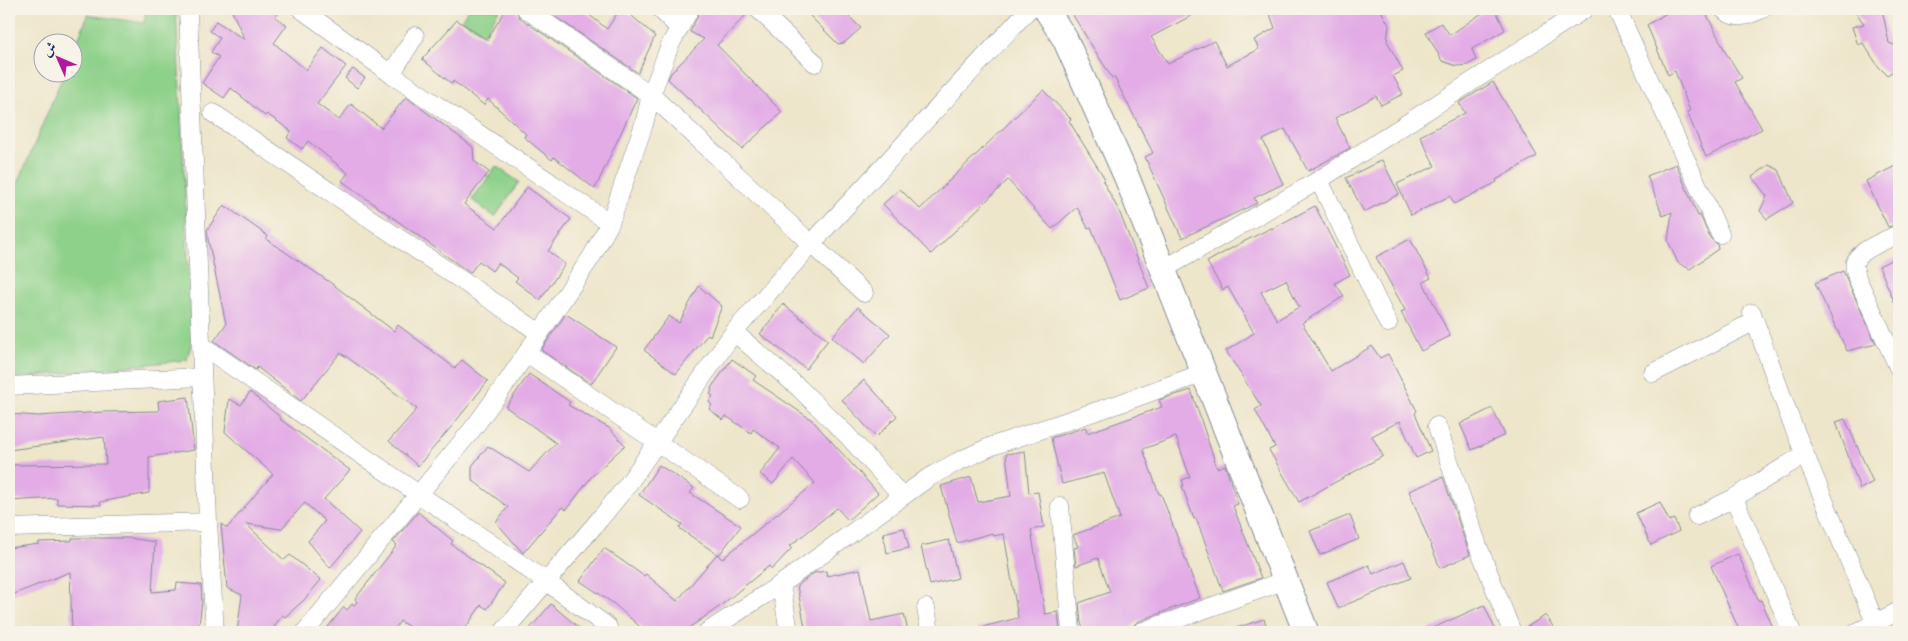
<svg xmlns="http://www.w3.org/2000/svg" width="1908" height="641" viewBox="0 0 1908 641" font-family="'Libre Bodoni',Amiri,serif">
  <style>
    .green { fill: #8ed18a; stroke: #548074 }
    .building { fill: #e3ace7; fill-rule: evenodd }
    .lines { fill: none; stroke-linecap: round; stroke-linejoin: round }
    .street-casing { stroke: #848a94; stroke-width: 19 }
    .secondary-casing { stroke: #848a94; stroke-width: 27 }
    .street { stroke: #fff; stroke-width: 18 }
    .secondary { stroke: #fff; stroke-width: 25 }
  </style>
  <rect width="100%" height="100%" fill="#f7f3e8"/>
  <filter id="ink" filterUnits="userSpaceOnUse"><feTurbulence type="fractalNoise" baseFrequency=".02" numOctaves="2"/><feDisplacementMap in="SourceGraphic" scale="10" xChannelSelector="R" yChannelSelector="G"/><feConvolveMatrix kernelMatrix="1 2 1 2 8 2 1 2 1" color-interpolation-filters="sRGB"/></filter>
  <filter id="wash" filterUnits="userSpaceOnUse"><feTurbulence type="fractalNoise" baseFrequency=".0096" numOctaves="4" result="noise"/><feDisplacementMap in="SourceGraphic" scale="20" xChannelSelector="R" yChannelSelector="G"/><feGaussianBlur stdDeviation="1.12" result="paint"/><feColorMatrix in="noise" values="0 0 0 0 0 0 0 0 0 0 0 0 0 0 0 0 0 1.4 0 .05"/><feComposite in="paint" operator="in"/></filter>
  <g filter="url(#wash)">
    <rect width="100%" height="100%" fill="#eee6ca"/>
    <path class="green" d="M146,9H176L192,340L187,360L9,379V205L64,73L72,72L73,52L88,15L144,23Z
      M468,9H500L484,34L462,19Z
      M496,166L519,182L495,217L472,200Z"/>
    <g id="blocks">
      <path class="building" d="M231,9H282L275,17L287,25L274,43L306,70L323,48L346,66L317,104L339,120L351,104L381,128L406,97L473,147L474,161L489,172L464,204L497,228L527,187L571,219L548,251L565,264L540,300L515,281L518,278L498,263L492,271L479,261L470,273L342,181L348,173L308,141L302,149L287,138L291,131L267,114L265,116L231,88L224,98L202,83L219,57L211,52L220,38L210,31L216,21L245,40Z
        M506,9H515L520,18L637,98L595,189L554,157L552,160L524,137L526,134L488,99L484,105L453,81L452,84L422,59L457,20L487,40Z
        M544,9H582L607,29L620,9H624L655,36L638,73Z
        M701,9H748V13L717,45L782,112L742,149L668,79L671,73L704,39L690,32Z
        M803,9H841L861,28L844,43L838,44Z
        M1069,9H1204L1151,37L1168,64L1214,41L1227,66L1259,49L1254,40L1275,28L1268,9H1380L1389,25L1387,41L1403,71L1393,76L1403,94L1381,105L1376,96L1335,118L1350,148L1308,171L1285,129L1263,140L1283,184L1254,198L1257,203L1182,238L1145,157L1153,153L1114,77L1112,78Z
        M1488,9H1495L1505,30L1472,49L1476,60L1468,65L1457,66L1442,61L1426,32L1441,23L1450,35Z
        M1673,9H1704L1726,53L1742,78L1735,82L1762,129L1706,157L1687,112L1690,111L1675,71L1668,75L1647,25Z
        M1854,9H1882L1889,43L1899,47V68L1887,75L1878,66L1863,43L1858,45L1852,27L1864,24Z
        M353,69L365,78L357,88L345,78Z
        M1493,82L1537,156L1496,180L1497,182L1454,204L1450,196L1411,215L1397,184L1435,166L1420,136L1465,113L1459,103Z
        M1043,90L1071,119L1069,121L1105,179L1103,181L1119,211L1149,288L1120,300L1091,227L1088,228L1077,207L1052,229L1008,180L931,254L883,204L900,189L920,209Z
        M1382,160L1399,194L1364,212L1346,178Z
        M1676,164L1698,216L1700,215L1710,238L1717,244L1718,249L1690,269L1678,263L1668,241L1672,212L1663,216L1647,176Z
        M1899,164V224L1888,227L1866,181Z
        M1769,165L1779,170L1793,203L1767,219L1760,211L1767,196L1752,177Z
        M224,205L268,236L266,239L331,283L394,331L398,325L455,368L462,360L488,381L452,426L418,466L389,441L417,409L347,357L340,353L301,401L257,367L256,370L214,341L226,324L208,239L207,230Z
        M1315,206L1350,275L1335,283L1344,296L1302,323L1331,371L1372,346L1380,358L1388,354L1417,411L1415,413L1431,451L1416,458L1400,421L1372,436L1383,456L1299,502L1269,450L1275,447L1255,410L1261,406L1226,351L1254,333L1228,287L1223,290L1207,262L1239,244L1271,228V229ZM1286,280L1299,307L1277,320L1261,292Z
        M1410,239L1431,278L1423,282L1450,336L1421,351L1401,312L1405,310L1376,257Z
        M1899,256V313L1879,266Z
        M1843,271L1876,344L1847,351L1815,283Z
        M699,286L722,306L710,336L708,334L676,374L644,350L669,316L679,323Z
        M783,304L828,340L806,369L760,334Z
        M858,307L890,334L864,364L832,337Z
        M566,314L616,347L591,384L541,350Z
        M732,359L756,376L753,380L812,420L878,493L848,520L837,508L790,546L792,548L772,569L769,566L719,607L683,632H646L613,603L580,581L604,548L644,576L646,574L677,601L717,554L679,528L682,524L639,495L659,465L694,488L690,493L741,526L719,555L717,554L722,559L815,483L793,459L773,484L760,474L780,448L753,429L751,433L726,416L723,420L709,409L712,405L709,402L713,396L710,394L712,390L711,388Z
        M529,374L570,402L568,405L609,428L625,445L592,476L566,510L562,507L523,553L496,522L508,507L472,480V466L488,446L529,472L556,443L506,407Z
        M864,380L897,416L876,437L842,400Z
        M1191,390L1217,468L1225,465L1238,504L1233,506L1261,578L1223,591L1196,518L1194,519L1182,486H1184L1182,480L1190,477L1176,437L1143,449L1159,494H1161L1200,598L1137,622L1131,628L1119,632H1084L1081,623L1079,603L1110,592L1098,558L1076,566L1074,548L1078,547L1073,535L1120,518L1104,473L1062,484L1051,438L1086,427L1087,433L1162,407L1159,400Z
        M250,392L281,418L280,419L350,470L324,499L360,532L330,568L308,541L325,521L305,503L281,529L246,524L284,560L290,555L321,580L304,600L285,617L282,615L271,632H237L242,595L227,588L221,524L227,528L273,474L225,432L229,399L241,405Z
        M188,397L194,450L149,457V493L100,502L101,505L57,504V498L9,501V465L106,464L104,437L9,450V414L38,416L103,412L159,411L158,401Z
        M1492,408L1505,435L1472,450L1460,424Z
        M1845,419L1873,482L1860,489L1836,422Z
        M1025,451L1029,493L1038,492L1044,527L1031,530L1045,614L1058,612L1060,632H979L978,628L1018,618L1004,534L993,536L992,533L957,543L941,486L971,477L978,502L1011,496L1006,454Z
        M1443,477L1470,555L1440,568L1409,491Z
        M1660,502L1669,521L1674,519L1679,531L1651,545L1636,513Z
        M418,512L453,541L451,544L505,583L487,609L481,605L463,632H417L400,621L393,632H324L344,607L347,610L352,604L354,605L357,602L355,599L397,545L393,542Z
        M1350,515L1359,539L1320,555L1310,531Z
        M904,528L909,548L887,553L883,533Z
        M72,538H129L155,542L152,592L176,590L177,583L201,585L202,602L198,632H72L70,572L9,596V548L39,544V542L72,541Z
        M949,540L958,578L930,585L921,546Z
        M1738,554L1759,601L1761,600L1775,632H1740L1711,566Z
        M1404,561L1411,578L1338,608L1327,582L1369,565L1373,574Z
        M860,569L871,621L904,614L908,632H806L797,586L814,573L826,571L827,576Z
        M551,604L584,632H527Z
        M1484,605L1495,629L1488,632H1424Z
        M1546,615L1556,632H1522V630Z
        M1264,619L1269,632H1231L1230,630Z"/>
    </g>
  </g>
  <g filter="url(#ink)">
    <use href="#blocks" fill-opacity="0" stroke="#848a94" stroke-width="1"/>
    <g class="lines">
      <g class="street-casing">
        <path id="street" d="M188,9L208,522L215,632
          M301,9L391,74L610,223
          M526,9L651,95L864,293
          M660,9L678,27
          M758,9L815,63
          M1617,9L1720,234
          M1723,9C1735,21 1748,16 1762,9
          M391,74L415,36
          M213,113L540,333
          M1319,180L1388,323
          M1899,234C1888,239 1859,250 1855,262C1853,267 1856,272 1857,278L1899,369
          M1164,269L1319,180L1585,9
          M1752,313L1791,421L1879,632
          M734,332L799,388L846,434L902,496
          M201,345L547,582L608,627
          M527,353L740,499
          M1653,373L1755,321
          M9,386L202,377
          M1437,426L1478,546L1512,632
          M1734,498L1792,632
          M1060,506L1071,632
          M1697,516L1734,498L1805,454
          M9,528L208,522
          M781,584L789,632
          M926,608L930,632
          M305,632L475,426L507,382L592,256L610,223L644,124L651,95L670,45L690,9
          M503,632L599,520L626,487L734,332L812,243L1029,9
          M707,632L781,584L928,478L957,462L992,446L1121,403L1203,373
          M1141,632L1286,580
          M1857,632L1899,611"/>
      </g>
      <g class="secondary-casing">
        <path id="secondary" d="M1046,9L1065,39L1127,178L1306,632"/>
      </g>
      <use href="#street" class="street"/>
      <use href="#secondary" class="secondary"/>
    </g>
  </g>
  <rect width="1908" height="641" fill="none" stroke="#f7f3e8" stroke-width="30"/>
  <g transform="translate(58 58) rotate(315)"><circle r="24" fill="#f7f3e8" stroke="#9fa5b1"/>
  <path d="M0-4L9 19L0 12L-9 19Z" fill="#b5179e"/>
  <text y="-8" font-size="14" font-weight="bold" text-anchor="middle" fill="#1b2f5e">ش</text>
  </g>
</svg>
